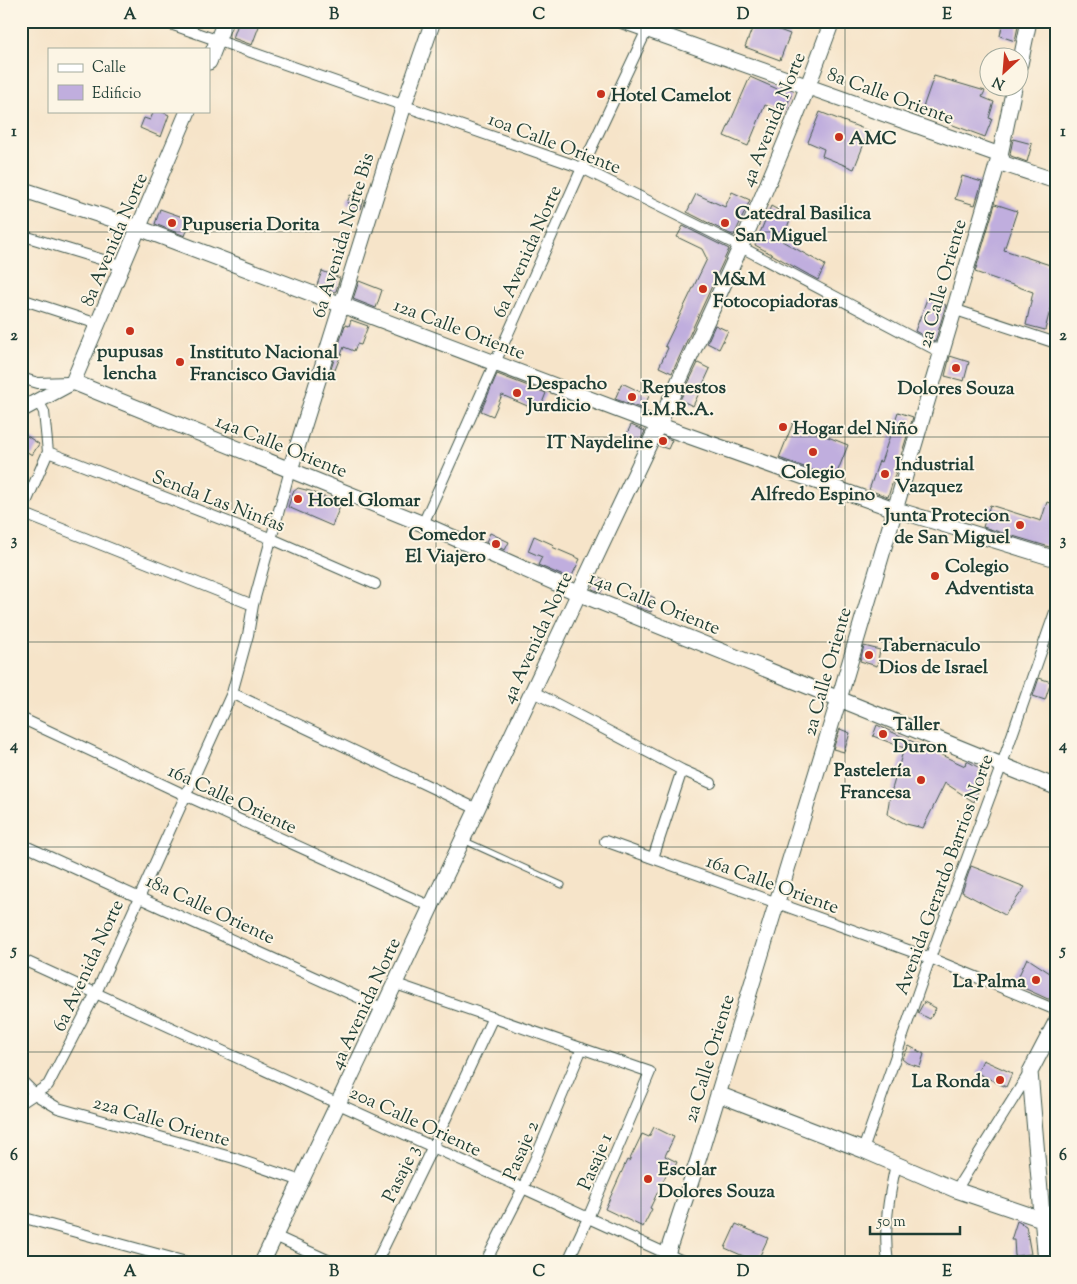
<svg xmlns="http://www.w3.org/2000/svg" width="1077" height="1284" viewBox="0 0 1077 1284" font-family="'Sorts Mill Goudy',serif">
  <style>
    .building { fill: #c0aede }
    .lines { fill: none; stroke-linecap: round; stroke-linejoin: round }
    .lane-casing { stroke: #3f564a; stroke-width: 7 }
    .street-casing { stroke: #3f564a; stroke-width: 12 }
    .secondary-casing { stroke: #3f564a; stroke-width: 17 }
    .lane { stroke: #fff; stroke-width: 5 }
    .street { stroke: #fff; stroke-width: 10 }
    .secondary { stroke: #fff; stroke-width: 15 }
    .grid { fill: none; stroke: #1f3d34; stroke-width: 1; stroke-opacity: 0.55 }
    .poi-dot { fill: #c8321e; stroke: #fcf5e5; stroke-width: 2 }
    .labels { text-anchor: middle; stroke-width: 4; stroke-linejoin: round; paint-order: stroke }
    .poi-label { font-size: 19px; font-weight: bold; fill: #1f3d34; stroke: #fcf5e5; text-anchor: start }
    .street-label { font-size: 19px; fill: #1f3d34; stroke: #fcf5e5 }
    .neatline { fill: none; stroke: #1f3d34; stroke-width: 2 }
    .grid-label { font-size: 16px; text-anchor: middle; font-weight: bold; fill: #1f3d34 }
  </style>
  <rect width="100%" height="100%" fill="#fcf5e5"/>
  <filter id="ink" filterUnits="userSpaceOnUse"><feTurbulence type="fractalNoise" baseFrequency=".02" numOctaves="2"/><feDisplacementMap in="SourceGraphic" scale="10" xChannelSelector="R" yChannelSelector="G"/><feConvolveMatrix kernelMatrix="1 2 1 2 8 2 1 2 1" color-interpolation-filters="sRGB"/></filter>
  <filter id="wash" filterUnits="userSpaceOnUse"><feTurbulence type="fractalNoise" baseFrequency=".0096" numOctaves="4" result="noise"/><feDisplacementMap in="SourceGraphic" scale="20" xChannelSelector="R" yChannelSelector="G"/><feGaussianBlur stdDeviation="1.12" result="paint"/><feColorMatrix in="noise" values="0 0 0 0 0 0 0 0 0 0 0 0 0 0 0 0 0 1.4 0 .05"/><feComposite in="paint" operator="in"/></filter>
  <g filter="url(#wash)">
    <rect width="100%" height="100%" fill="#f6e4c9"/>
    <g id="blocks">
      <path class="building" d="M239,21H261L252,45L233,38Z
        M755,21L790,34L780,60L745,47Z
        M1003,21H1019L1015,41L1000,36Z
        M934,76L985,91L982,97L994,102L989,118L992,119L985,137L921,113Z
        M750,77L791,95L784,113L765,105L748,146L724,136Z
        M154,111H160L169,115L161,137L140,128L144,118L150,120Z
        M820,112L869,131L854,169L822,156L824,149L808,142Z
        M1013,139L1032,144L1027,162L1011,156L1010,154Z
        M962,176L982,182L975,205L955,199Z
        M732,192L750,200L734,236L687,212L696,194L725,207Z
        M350,195L364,200L361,209L347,203Z
        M995,204L1017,211L1004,250L1056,267V286L1045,330L1026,325L1033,292L975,272Z
        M771,206L791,217L782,241L825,265L818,280L755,245Z
        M160,209L191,220L185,236L155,224Z
        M683,226L729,249L672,373L659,367L668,348L665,346L707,259L702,249L677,237Z
        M322,271L340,278L336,291L334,292L317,285Z
        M359,281L382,290L376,308L353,299Z
        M927,299L946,305L935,342L915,331Z
        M351,320L368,326L361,345L357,344L354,351L344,347L335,370L331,369L345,325L349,326Z
        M715,325L728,331L719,349L707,343Z
        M950,356L969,362L964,381L945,376Z
        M698,363L710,369L693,406L680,400Z
        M497,374L546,393L539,411L502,395L493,416L481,411Z
        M622,383L649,396L643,409L615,399Z
        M898,412L913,417L888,497L869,490L879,461L881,462Z
        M793,423L848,445L835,478L779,458Z
        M631,425L645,431L639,444L625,438Z
        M21,432L39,444L32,455L21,448Z
        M663,437L672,440L668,449L659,446Z
        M298,488L310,491L341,504L332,526L288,507L293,492Z
        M1047,502L1056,505V549L983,527L990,505L1041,521Z
        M490,533L509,542L505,550L486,542Z
        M534,536L554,545L552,547L580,559L571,578H568L538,565L542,557L528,551Z
        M597,576L606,580L601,592L592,589Z
        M642,592L655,598L651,612L636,607Z
        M864,646L880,650L877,666L860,661Z
        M1039,678L1051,682L1045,700L1033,696Z
        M877,725L965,766L967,761L985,771L974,802L945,783L923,828L906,824L887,814L890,796L904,748L873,736Z
        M840,729L850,733L844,752L833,749Z
        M971,866L1025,887L1005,915L962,892Z
        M1027,958L1056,977V998L1048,999L1015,984Z
        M924,1002L936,1008L930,1019L918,1013Z
        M909,1046L924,1054L920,1067L907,1063L902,1059Z
        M983,1060L1012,1073L1006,1087L977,1073Z
        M654,1127L674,1137L665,1156L677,1162L671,1175L667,1173L650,1208L652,1209L643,1227L605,1209L627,1160L629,1161L642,1134L649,1137Z
        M1017,1221L1026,1226L1031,1254L1015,1256L1014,1240H1011Z
        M736,1224L768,1238L757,1262L725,1248Z"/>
    </g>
  </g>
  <g filter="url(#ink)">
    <use href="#blocks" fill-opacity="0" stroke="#3f564a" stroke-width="1"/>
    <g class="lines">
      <g class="lane-casing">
        <path id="lane" d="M463,840L562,885"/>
      </g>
      <g class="street-casing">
        <path id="street" d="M162,21L582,168L741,247L942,353
          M21,235L123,266
          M21,299L98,324
          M953,309L1056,343
          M21,378L38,383L69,382
          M48,452L272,539L375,584
          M22,513L253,605
          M21,514L48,452L44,412L38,401
          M423,524L582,168L651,21
          M532,691L682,770L711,783
          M232,693L477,809
          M21,718L185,795L432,907
          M605,841L930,958L1056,1010
          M21,844L384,1009
          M653,858L682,770
          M21,959L687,1263
          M396,984L650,1072L588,1218L567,1263
          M21,1080L36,1095L58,1108L234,1158L301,1181
          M21,1103L48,1085L96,993L232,693L248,635L253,605L290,470
          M863,1150L930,958L1002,764L1056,609
          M956,1190L1030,1072
          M21,1217L190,1263
          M275,1236L334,1263
          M376,1263L432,1148L493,1017
          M485,1263L523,1188L582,1048
          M888,1263C883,1230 889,1196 896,1164"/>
      </g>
      <g class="secondary-casing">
        <path id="secondary" d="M623,21L1000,155L1004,164L1056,181
          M209,62L225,21
          M1020,64L1029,21
          M21,189L139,228L658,425L894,509L1056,559
          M73,382L423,524L578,593L1056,787
          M73,382L188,111
          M21,410L73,382
          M290,470L404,105L433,21
          M718,1094L863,1150L956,1190L1056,1224
          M262,1263C371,1036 477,808 585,580C671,396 763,213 832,21
          M664,1263L699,1157L839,699L1000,155L1014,88
          M1046,1263L1030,1072L1056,1022"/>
      </g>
      <use href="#lane" class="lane"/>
      <use href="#street" class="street"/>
      <use href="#secondary" class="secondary"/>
    </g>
  </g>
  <path class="grid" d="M232,21V1263M436,21V1263M641,21V1263M845,21V1263M21,232H1056M21,437H1056M21,642H1056M21,847H1056M21,1052H1056"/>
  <g class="poi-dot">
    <circle cx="601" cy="94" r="5"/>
    <circle cx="839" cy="137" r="5"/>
    <circle cx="172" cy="223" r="5"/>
    <circle cx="725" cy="223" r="5"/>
    <circle cx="703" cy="289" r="5"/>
    <circle cx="130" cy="331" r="5"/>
    <circle cx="180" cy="362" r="5"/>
    <circle cx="956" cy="368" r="5"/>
    <circle cx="517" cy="393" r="5"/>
    <circle cx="632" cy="397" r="5"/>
    <circle cx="783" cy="427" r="5"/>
    <circle cx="663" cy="441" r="5"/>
    <circle cx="813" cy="452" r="5"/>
    <circle cx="885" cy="474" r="5"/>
    <circle cx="298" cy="499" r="5"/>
    <circle cx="1020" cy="525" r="5"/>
    <circle cx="496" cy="544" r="5"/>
    <circle cx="935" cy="576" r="5"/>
    <circle cx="869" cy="655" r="5"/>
    <circle cx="883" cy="734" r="5"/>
    <circle cx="921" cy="780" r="5"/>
    <circle cx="1036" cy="980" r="5"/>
    <circle cx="1000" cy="1080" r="5"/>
    <circle cx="648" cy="1179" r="5"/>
  </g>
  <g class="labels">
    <g class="poi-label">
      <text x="611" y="101">Hotel Camelot</text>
      <text x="849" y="144">AMC</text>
      <text x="735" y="219">Catedral Basilica<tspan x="735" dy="22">San Miguel</tspan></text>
      <text x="182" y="230">Pupuseria Dorita</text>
      <text x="713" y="285">M&amp;M<tspan x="713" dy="22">Fotocopiadoras</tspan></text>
      <text x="130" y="357" text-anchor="middle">pupusas<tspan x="130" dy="22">lencha</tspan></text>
      <text x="190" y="358">Instituto Nacional<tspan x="190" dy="22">Francisco Gavidia</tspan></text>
      <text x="527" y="389">Despacho<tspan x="527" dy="22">Jurdicio</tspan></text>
      <text x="642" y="393">Repuestos<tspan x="642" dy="22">I.M.R.A.</tspan></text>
      <text x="956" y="394" text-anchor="middle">Dolores Souza</text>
      <text x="793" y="434">Hogar del Niño</text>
      <text x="653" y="448" text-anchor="end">IT Naydeline</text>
      <text x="895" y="470">Industrial<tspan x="895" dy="22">Vazquez</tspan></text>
      <text x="813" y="478" text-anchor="middle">Colegio<tspan x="813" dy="22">Alfredo Espino</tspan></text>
      <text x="308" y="506">Hotel Glomar</text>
      <text x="1010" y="521" text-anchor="end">Junta Protecion<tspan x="1010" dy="22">de San Miguel</tspan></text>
      <text x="486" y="540" text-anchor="end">Comedor<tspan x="486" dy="22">El Viajero</tspan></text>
      <text x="945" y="572">Colegio<tspan x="945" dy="22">Adventista</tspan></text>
      <text x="879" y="651">Tabernaculo<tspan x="879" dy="22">Dios de Israel</tspan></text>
      <text x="893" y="730">Taller<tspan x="893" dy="22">Duron</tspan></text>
      <text x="911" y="776" text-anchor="end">Pastelería<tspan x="911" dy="22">Francesa</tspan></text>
      <text x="1026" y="987" text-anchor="end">La Palma</text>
      <text x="990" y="1087" text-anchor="end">La Ronda</text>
      <text x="658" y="1175">Escolar<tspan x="658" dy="22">Dolores Souza</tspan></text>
    </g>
    <g class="street-label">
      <text transform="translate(891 95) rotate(20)" y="7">8a Calle Oriente</text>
      <text transform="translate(772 119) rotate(-68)" y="7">4a Avenida Norte</text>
      <text transform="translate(555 142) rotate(21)" y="7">10a Calle Oriente</text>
      <text transform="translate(342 235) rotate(-73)" y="7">6a Avenida Norte Bis</text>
      <text transform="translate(113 239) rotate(-67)" y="7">8a Avenida Norte</text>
      <text transform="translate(526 251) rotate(-66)" y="7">6a Avenida Norte</text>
      <text transform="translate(941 283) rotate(-74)" y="7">2a Calle Oriente</text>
      <text transform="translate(460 328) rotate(21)" y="7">12a Calle Oriente</text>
      <text transform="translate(282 445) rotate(22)" y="7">14a Calle Oriente</text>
      <text transform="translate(219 500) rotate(21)" y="7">Senda Las Ninfas</text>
      <text transform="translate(655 602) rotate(22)" y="7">14a Calle Oriente</text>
      <text transform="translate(536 637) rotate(-65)" y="7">4a Avenida Norte</text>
      <text transform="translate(826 671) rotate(-74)" y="7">2a Calle Oriente</text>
      <text transform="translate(233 798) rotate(25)" y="7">16a Calle Oriente</text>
      <text transform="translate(943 874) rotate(-70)" y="7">Avenida Gerardo Barrios Norte</text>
      <text transform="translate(773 883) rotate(20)" y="7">16a Calle Oriente</text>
      <text transform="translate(211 908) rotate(25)" y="7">18a Calle Oriente</text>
      <text transform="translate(87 965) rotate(-65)" y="7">6a Avenida Norte</text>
      <text transform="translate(364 1003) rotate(-65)" y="7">4a Avenida Norte</text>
      <text transform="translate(708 1058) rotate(-73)" y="7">2a Calle Oriente</text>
      <text transform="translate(162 1120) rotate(16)" y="7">22a Calle Oriente</text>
      <text transform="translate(416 1120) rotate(25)" y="7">20a Calle Oriente</text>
      <text transform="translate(520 1150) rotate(-67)" y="7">Pasaje 2</text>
      <text transform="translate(594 1161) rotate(-67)" y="7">Pasaje 1</text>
      <text transform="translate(400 1173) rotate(-64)" y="7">Pasaje 3</text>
    </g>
  </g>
  <rect width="1077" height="1284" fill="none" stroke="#fcf5e5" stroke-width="55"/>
  <rect x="48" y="48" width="162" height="65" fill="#fcf5e5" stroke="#a4ab9e"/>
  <rect x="58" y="64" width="25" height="8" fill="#ffffff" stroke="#a4ab9e"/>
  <text x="92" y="72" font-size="15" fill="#1f3d34">Calle</text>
  <rect x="58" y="85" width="25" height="15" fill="#c0aede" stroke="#a4ab9e"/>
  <text x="92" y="98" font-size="15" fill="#1f3d34">Edificio</text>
  <g transform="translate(1004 72) rotate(206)"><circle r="24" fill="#fcf5e5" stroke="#a4ab9e"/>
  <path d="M0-4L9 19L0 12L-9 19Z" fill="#c8321e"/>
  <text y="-8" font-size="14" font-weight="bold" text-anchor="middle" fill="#1f3d34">N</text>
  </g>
  <path d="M870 1226v8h90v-8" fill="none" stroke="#1f3d34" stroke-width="2.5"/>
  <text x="877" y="1226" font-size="15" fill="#1f3d34" stroke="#fcf5e5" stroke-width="4" paint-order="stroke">50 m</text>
  <rect x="28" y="28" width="1022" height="1228" class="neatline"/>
  <g class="grid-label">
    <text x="130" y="19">A</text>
    <text x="334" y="19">B</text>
    <text x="539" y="19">C</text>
    <text x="743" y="19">D</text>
    <text x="947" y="19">E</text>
    <text x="14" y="136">1</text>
    <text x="1063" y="136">1</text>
    <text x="14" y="340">2</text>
    <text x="1063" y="340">2</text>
    <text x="14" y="545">3</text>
    <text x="1063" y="545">3</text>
    <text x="14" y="750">4</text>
    <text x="1063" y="750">4</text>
    <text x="14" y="955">5</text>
    <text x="1063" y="955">5</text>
    <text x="14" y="1160">6</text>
    <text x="1063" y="1160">6</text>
    <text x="130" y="1276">A</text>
    <text x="334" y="1276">B</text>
    <text x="539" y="1276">C</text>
    <text x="743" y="1276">D</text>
    <text x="947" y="1276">E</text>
  </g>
</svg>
